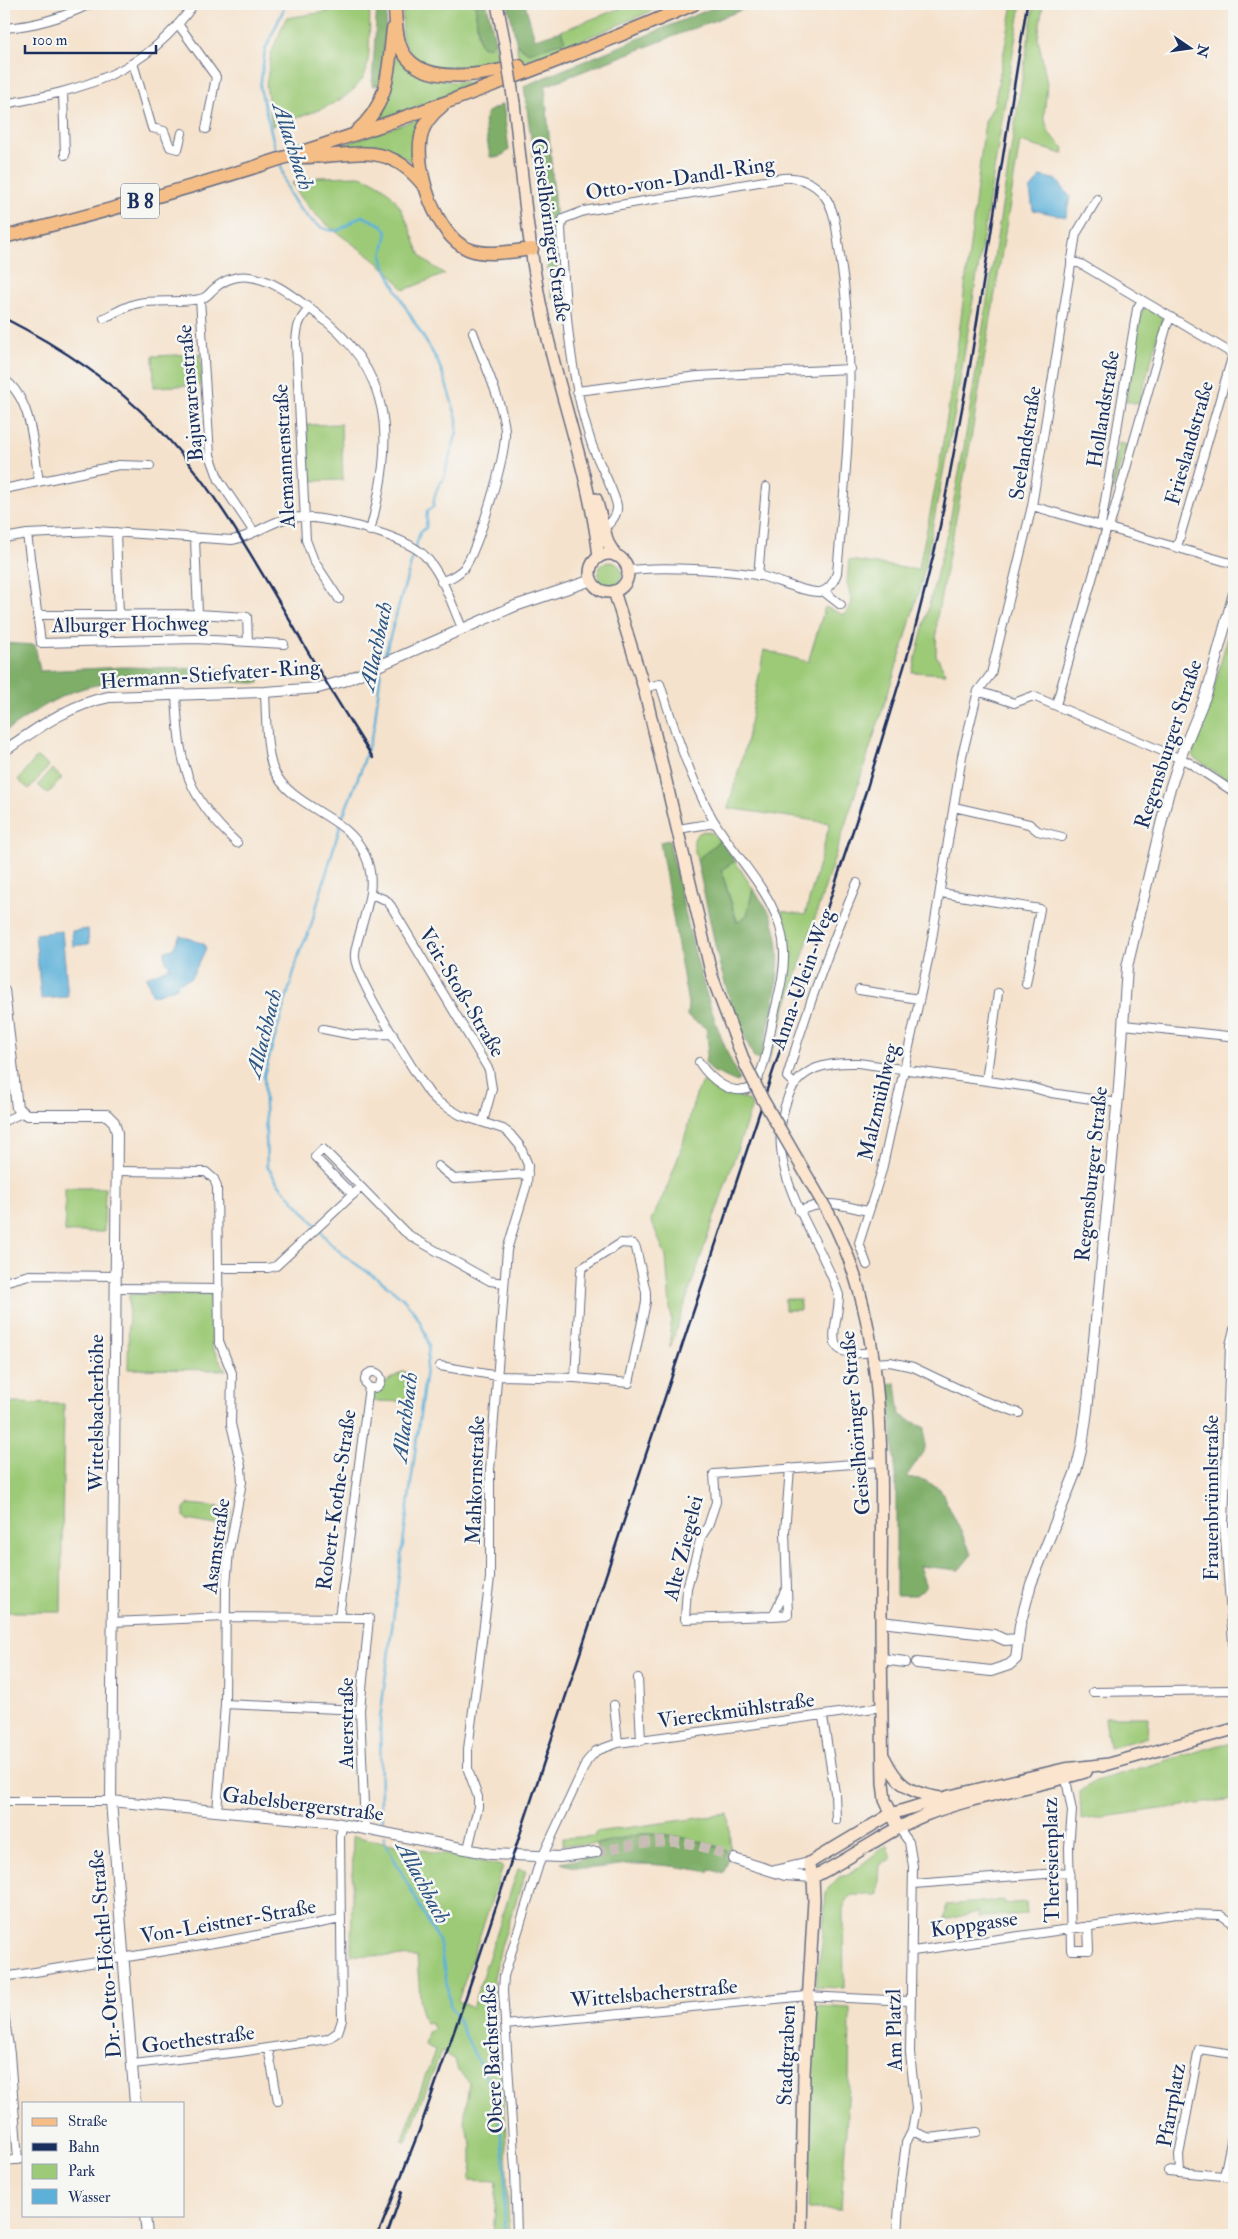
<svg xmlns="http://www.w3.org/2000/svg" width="1238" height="2239" viewBox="0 0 1238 2239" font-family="'IM FELL Double Pica',serif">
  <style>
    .green { fill: #9dca77; stroke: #5c7c6a }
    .forest { fill: #7eae68; stroke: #4c6e63 }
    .water { fill: #5db1d9; stroke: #3c709c }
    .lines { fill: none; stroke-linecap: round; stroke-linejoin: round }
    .stream { stroke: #5db1d9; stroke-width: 2.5 }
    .tertiary-tunnel { stroke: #c9beb6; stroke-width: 10; stroke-dasharray: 10 5; stroke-linecap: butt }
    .minor-casing { stroke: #676e84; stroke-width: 10 }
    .tertiary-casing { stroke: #676e84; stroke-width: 12 }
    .secondary-casing { stroke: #676e84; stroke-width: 14 }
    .primary-casing { stroke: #676e84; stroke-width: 15 }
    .minor { stroke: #fff; stroke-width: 8 }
    .tertiary { stroke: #fff; stroke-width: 10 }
    .secondary { stroke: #fbe5cf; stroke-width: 11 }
    .primary { stroke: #f6be87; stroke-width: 12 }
    .rail { stroke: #1b2f5e; stroke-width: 2.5 }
    .secondary-bridge-casing { stroke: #676e84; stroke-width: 14; stroke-linecap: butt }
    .secondary-bridge { stroke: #fbe5cf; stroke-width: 11 }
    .labels { text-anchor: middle; stroke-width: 5; stroke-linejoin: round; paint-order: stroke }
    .shield { fill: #f6f6f2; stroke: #5d6b8a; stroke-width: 1 }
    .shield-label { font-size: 20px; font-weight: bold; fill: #1b2f5e }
    .street-label { font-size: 21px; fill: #1b2f5e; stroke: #f6f6f2 }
    .water-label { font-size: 22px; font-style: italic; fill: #2f5683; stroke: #f6f6f2 }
  </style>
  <rect width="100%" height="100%" fill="#f6f6f2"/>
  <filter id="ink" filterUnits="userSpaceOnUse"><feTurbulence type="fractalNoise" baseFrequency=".02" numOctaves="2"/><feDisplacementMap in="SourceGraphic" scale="10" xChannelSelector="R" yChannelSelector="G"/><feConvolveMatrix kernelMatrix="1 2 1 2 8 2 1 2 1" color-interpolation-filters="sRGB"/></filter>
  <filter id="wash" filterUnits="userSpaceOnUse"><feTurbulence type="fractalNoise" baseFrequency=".0096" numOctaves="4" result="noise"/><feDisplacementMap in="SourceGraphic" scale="20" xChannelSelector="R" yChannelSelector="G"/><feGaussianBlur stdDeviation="1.12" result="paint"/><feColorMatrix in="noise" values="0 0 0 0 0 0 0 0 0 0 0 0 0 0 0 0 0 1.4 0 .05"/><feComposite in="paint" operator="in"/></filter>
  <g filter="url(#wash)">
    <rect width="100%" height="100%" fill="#f5e2cc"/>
    <path class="green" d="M403,4H475L479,42L489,47L495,41L499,67L457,73L425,64L413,56L402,38Z
      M631,4H646L654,10L570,45L518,63L517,45L529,53L564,41L561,31Z
      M1013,4H1021L954,417L922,580L904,643L767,1066C777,1017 800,958 781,911L805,915L830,823L728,808L746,744L764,650L808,662L825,607L844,615L852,603L847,582L849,560L918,570C952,423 966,272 985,122L994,105Z
      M1034,4H1043L1038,37L1047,84L1044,117L1049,133L1064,148L1063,154L1020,142L970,445L937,617L936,655L946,674L912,672L949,526L964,447Z
      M370,5C369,22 371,56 366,71C355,104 302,115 272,126L266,85L271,54L286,18Z
      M396,51C428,76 432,83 474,82L476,86L381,119L390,97Z
      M418,119H422L414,162L392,153L336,150L339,146Z
      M359,176C392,184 402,208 413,237C416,244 418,252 423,258C429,265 437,269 445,274L404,290C370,244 321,236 292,183L319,177Z
      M1147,307L1163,318L1139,404L1126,401L1142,310Z
      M200,354L202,385L154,387L153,356Z
      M341,424L343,480L310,481L307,425Z
      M1119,443L1127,445L1109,500Z
      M598 574a12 12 0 1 1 24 0a12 12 0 1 1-24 0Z
      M1234,614V760L1226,780L1192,756L1212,695Z
      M37,757L49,766L29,789L18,780Z
      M52,769L62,778L48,794L38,785Z
      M704,831L712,833L720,840L697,860C694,847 689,836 704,831Z
      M735,861L753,889L747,915L738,923L721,870Z
      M704,1081L749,1101L752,1106L670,1348L671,1320L666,1257L651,1220C666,1193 676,1165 685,1136C691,1117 692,1096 704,1081Z
      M65,1188H105L104,1232H65Z
      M136,1294H211L212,1347L226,1370L128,1369L129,1295Z
      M785,1299H800V1310H785Z
      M404,1371L414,1377L411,1402L373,1401V1394L380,1390L385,1382Z
      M4,1403L64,1404L61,1612H4Z
      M189,1504L229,1508L231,1510L228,1527L187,1520L184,1517V1509Z
      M1105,1717H1148L1147,1737L1109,1748Z
      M1223,1744H1229L1232,1749L1234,1799L1081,1820L1080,1792L1095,1781Z
      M728,1814L731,1853L714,1845L664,1834H642L596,1844L563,1845V1838L595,1836V1832Z
      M353,1836L503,1866L458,2001L472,2008L518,1869L526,1871L502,1943L494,1977V2010L505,2115L509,2235H493L497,2181L469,2180L472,2166V2145L464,2122L469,2082L458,2071L455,2060L441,2052L406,2142L402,2141L435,2050L425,2045L428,2032L434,2029L430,2022L425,2023L421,2011L417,1957L351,1955Z
      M887,1845L891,1859L880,1865L878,1895H851L846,1902L843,1909L844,1988L815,1987L822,1944L826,1891L839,1877L848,1875Z
      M1004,1900V1904L1026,1902L1027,1914L979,1917L978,1912L945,1920L946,1905Z
      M816,2006L850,2008L849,2084L841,2209H808L812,2011Z"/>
    <path class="forest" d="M377,4H388L380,85L372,86Z
      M475,4H487L495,41L489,47H483L479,42Z
      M508,4H525L535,39L561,31L565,41L529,53L517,45Z
      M722,4H757L545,86L555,209L558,298H552L524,86Z
      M503,104L509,150L500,157H490L484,121L488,112Z
      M4,643L35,645L40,671L124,667L260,670L259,683C208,682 132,674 84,688C55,696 29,716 4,732Z
      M669,840C687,921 703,1004 739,1079L737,1082L712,1071L705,1062L708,1044L706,1028L687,1016L688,1004L660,842Z
      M720,840L735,861L721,870L737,923L747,915L753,889C759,898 768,908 772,919C788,964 770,1015 761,1060L754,1058L731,1004L719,963L697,860Z
      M896,1383L900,1415L925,1428V1449L906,1477L924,1480L940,1489L972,1554L959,1570L919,1566L926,1587L916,1595H896V1476L887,1384Z
      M642,1834C673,1835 702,1839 731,1853L723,1874L710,1869L709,1872C684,1867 660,1864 635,1864C608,1864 590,1874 561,1863L598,1855L596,1844Z"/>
    <path class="water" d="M1041,176L1057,180L1070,197L1066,217L1033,210L1030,190Z
      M88,929L89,944L73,946L72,931Z
      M62,931L68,997L41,999L35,934Z
      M180,935L204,944L206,949L191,978L178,983L177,987L153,996L146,977L170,967L165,959V951L173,949Z"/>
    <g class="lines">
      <path class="stream" d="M277,155L260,88L265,50L286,4
        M280,162C283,173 285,186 291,196C299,210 320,235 339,230C345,228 354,219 362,216L382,225L387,232L382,256L385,267L403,303L437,360L444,377L457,419V432L443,480C436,486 434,498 433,507L427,511L426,528L420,532L383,661
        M316,1225L277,1182L267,1166L264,1075L300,951L310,929L343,816L361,770L374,728L381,669
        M319,1229C353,1278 413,1279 429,1346L380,1719L381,1808L383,1830
        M384,1836L385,1842L440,1944L450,2004L497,2100L505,2172L504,2235"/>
    </g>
  </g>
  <g filter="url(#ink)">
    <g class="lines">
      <path class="tertiary-tunnel" d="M596,1852C651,1840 680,1834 734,1859"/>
      <g class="minor-casing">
        <path id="minor" d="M178,24L216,77L206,129
          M4,28C34,26 64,17 90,4
          M133,63L152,128L164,131L170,147L178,149L182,133
          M63,93L65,155
          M4,104C83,90 145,74 194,4
          M1071,261L1081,264L1233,354L1177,547
          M200,299L210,455L219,480L254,532
          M310,308C298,320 297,327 296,343L306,540L314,561L339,599
          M104,318C115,313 127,305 139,303C155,300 191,303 203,298C207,297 211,291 215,288C224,280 237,275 250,277C274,280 294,297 313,311C396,372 394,439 370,531
          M4,379C33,400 33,448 39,481
          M577,391L698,376L851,369
          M4,489L119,465L150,466
          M1032,506L1234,564
          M1101,525L1137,309L1142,300
          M604,527C611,524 618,514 617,506C615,491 596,459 591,442C568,372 565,300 561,228L563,219L584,211L783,178C799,177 812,181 823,194C836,209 837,236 840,255C858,366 847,462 837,573C834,581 830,590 820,592C805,593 777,580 761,576C733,570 655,565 627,571
          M1109,528L1167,325L1171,317
          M116,532L119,615
          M27,534L41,643L195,639L284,644
          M4,538L27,534L96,531L232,540C252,537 269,522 289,518C318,513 402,534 424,555C443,574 452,606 463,630
          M195,539L198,614
          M758,576L766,487
          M441,582C450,578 458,575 464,568C478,549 507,454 505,430C502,401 483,361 473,332
          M823,591L841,605
          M37,615L198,614L247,617L248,642
          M644,688L660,684C674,728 688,772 710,814C734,859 783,898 784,952C785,974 778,997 773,1019C768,1042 766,1068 753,1087C732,1098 710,1079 699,1062
          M978,691L991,674L1032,506L1076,234L1097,199
          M265,692C266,713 266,754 274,771C293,809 348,815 365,855C378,883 366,909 359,936C357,943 354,951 355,958C356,979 415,1073 430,1094L438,1102L460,1115L503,1129L510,1134L520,1146L528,1165L527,1184L507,1250L490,1470V1578L468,1749V1770L478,1797V1807L468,1849
          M176,694C179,763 185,795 237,843
          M1056,705L1107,527
          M954,807L1029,824L1038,831L1062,837
          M678,829L715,823
          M941,893L1040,909L1026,984
          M371,894L386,900L391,906L489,1070L492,1089L483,1122
          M859,990L919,999
          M1124,1025L1228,1036
          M323,1029L353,1035L393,1034
          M986,1081L998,993
          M795,1085L787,1077C806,1011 830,946 857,883
          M4,1121L22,1113
          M438,1166L454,1179L528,1174
          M117,1171L206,1172L214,1179L217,1187L219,1341L232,1373L231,1424L241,1466L242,1482L229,1551L226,1585L225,1704L217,1812
          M1234,1171V1204
          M353,1195L315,1157L323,1149L361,1187
          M799,1211C829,1199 839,1205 868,1211
          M867,1265L859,1243L882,1170L930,951L962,756L978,691L1014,703L1033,696L1188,762L1234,792
          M219,1268H268L276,1266L361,1187L405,1232L415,1239L490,1281L504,1283
          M4,1282L29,1275L116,1276
          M116,1288L219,1289
          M1234,1329L1230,1345L1224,1524L1234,1655
          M871,1352C816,1360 839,1328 839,1295C817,1230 760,1170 788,1097C800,1066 829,1062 858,1063L1030,1087L1051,1093L1118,1103
          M872,1363L890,1362L913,1367L982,1400L1019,1413
          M440,1366L498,1376L575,1378L629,1383L646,1302V1292L636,1248L633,1244L621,1243L582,1268L581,1272L575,1378
          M365 1380a8 8 0 1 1 16 0a8 8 0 1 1-16 0Z
          M790,1468L785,1532L787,1587L773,1616L685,1619L687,1588L701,1537L708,1526L716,1502L714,1474L881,1462
          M773,1616L788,1615L787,1589
          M339,1618L369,1387
          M112,1622L226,1617L369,1618L360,1710L365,1828
          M638,1678L641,1741
          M1093,1692L1234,1690
          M225,1704L360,1710
          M614,1705L618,1743
          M823,1717L835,1793L836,1820
          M1065,1774L1072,1811L1069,1847L1071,1950H1089L1088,1926
          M4,1801H111
          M914,1884L1070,1872
          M913,1951L1176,1914L1221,1915L1234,1924
          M4,1977L226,1941L341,1919
          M4,2013L10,2054L18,2160
          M505,2025L807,1996L909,2001
          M268,2048L278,2101
          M133,2064L240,2052L328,2039L338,2032L342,2020L340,1836L343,1824
          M912,2131L930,2138L977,2132
          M4,2161L24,2159
          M1168,2171L1234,2177
          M1180,2172L1179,2155L1199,2049L1234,2054
          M1224,2176L1234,2127
          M517,2235L515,2169L503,1991L504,1976L539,1864L587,1761L596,1751L618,1743L882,1707
          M897,2235L900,2190L906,2143L912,2131L916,2109L910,2053L913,1866L909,1842L898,1827"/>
      </g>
      <g class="tertiary-casing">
        <path id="tertiary" d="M4,751C38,728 68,705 109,697L265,692L318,688L344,681L515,606L592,580
          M4,990L17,1108L27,1115H107L114,1122L117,1133L111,1801L135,2103
          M881,1622L994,1635L1005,1640L1018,1639
          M882,1659L905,1662
          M917,1663L991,1671L1009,1665L1016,1659L1020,1625L1031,1584L1076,1471L1082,1446L1087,1411L1119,1087L1127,967L1168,795L1180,758L1207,692L1234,593
          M111,1801L330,1822L491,1854L560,1857L596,1852
          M734,1859L785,1875L813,1877
          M775,1871L809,1863
          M145,2215L147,2235"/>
      </g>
      <g class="secondary-casing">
        <path id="secondary" d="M497,4L506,50
          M514,103C522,174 528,247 543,317C560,398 590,475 599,557
          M596,499L608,543L616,556
          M590 573a19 19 0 1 1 38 0a19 19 0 1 1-38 0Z
          M614,591L644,688L712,976L745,1064
          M829,1214C891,1330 881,1477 881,1605C881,1664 882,1724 883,1783L885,1800L898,1827
          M884,1757C898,1786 908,1792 940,1798
          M1102,1766L1234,1729
          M813,1877C851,1859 884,1832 923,1816C975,1795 1031,1789 1085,1772
          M801,2235L804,2073L814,1900L813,1877L809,1863L891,1814L950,1796L1064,1769L1109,1764"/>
      </g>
      <g class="primary-casing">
        <path id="primary" d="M395,10C396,23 396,40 403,52C423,88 487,74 519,66
          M442,106C432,114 423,124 421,137C414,169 436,236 468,249C487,257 513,251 532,249
          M357,131C390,103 388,69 393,29
          M299,157C350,158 386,137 424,186
          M4,237C240,179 471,100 694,4"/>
      </g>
      <use href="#minor" class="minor"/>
      <use href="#tertiary" class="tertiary"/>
      <use href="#secondary" class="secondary"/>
      <use href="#primary" class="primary"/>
      <path class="rail" d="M4,318C59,346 111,380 155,425C213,484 254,560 296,631C320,674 347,716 373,758
        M378,2235L419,2131L464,2003L867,788L911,644L938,537L970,366L1027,4
        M387,2235L402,2192"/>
      <g class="secondary-bridge-casing">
        <path id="secondary-bridge" d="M506,50L514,103
          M745,1064L763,1100L829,1214"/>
      </g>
      <use href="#secondary-bridge" class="secondary-bridge"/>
    </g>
  </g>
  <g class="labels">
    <rect class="shield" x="121" y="183.5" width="38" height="35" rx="4"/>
    <g class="shield-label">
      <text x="140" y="208">B 8</text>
    </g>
    <g class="street-label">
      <text transform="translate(680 178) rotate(-9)" y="7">Otto-von-Dandl-Ring</text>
      <text transform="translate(551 230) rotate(82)" y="7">Geiselhöringer Straße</text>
      <text transform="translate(190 393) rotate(-95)" y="7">Bajuwarenstraße</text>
      <text transform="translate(1103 409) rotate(-81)" y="7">Hollandstraße</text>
      <text transform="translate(1025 443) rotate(-81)" y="7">Seelandstraße</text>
      <text transform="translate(1189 443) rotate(-74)" y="7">Frieslandstraße</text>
      <text transform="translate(284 456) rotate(-93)" y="7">Alemannenstraße</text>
      <text transform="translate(130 624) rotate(-1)" y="7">Alburger Hochweg</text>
      <text transform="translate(210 674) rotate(-4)" y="7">Hermann-Stiefvater-Ring</text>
      <text transform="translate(1168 744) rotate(-72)" y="7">Regensburger Straße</text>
      <text transform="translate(802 979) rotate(-70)" y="7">Anna-Ulein-Weg</text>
      <text transform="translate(462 992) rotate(59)" y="7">Veit-Stoß-Straße</text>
      <text transform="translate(878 1102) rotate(-77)" y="7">Malzmühlweg</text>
      <text transform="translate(1091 1174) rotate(-84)" y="7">Regensburger Straße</text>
      <text transform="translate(96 1413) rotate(-90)" y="7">Wittelsbacherhöhe</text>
      <text transform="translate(855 1423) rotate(-95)" y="7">Geiselhöringer Straße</text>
      <text transform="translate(475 1480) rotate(-88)" y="7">Mahkornstraße</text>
      <text transform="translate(1211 1498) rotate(-90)" y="7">Frauenbrünnlstraße</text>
      <text transform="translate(336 1500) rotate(-82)" y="7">Robert-Kothe-Straße</text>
      <text transform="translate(216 1546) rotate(-82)" y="7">Asamstraße</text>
      <text transform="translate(683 1548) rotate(-76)" y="7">Alte Ziegelei</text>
      <text transform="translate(736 1710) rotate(-8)" y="7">Viereckmühlstraße</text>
      <text transform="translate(346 1723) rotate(-90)" y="7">Auerstraße</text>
      <text transform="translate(303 1804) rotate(7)" y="7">Gabelsbergerstraße</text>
      <text transform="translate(1051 1860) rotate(-91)" y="7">Theresienplatz</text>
      <text transform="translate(228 1921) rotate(-10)" y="7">Von-Leistner-Straße</text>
      <text transform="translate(974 1924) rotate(-8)" y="7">Koppgasse</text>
      <text transform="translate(105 1954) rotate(-95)" y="7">Dr.-Otto-Höchtl-Straße</text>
      <text transform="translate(654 1993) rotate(-5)" y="7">Wittelsbacherstraße</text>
      <text transform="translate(894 2030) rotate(-91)" y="7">Am Platzl</text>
      <text transform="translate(198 2039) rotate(-7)" y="7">Goethestraße</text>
      <text transform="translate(786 2055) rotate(-88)" y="7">Stadtgraben</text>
      <text transform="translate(492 2059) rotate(-93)" y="7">Obere Bachstraße</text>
      <text transform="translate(1171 2105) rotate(-80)" y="7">Pfarrplatz</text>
    </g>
    <g class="water-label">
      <text transform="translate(294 146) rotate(72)" y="8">Allachbach</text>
      <text transform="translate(375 646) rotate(-78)" y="8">Allachbach</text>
      <text transform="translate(263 1033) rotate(-76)" y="8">Allachbach</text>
      <text transform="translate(404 1417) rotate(-83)" y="8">Allachbach</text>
      <text transform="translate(424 1882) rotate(62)" y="8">Allachbach</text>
    </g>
  </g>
  <rect width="1238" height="2239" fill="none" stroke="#f6f6f2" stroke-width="20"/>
  <rect x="22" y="2102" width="162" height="115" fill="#f6f6f2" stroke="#9ea6b7"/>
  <rect x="32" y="2118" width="25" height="8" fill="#f6be87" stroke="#9ea6b7"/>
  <text x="68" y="2126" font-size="15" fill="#1b2f5e">Straße</text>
  <rect x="32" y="2143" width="25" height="8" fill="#1b2f5e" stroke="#9ea6b7"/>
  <text x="68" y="2152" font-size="15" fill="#1b2f5e">Bahn</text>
  <rect x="32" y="2164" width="25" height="15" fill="#9dca77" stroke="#9ea6b7"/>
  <text x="68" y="2176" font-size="15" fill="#1b2f5e">Park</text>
  <rect x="32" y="2189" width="25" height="15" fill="#5db1d9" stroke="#9ea6b7"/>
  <text x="68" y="2202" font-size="15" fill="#1b2f5e">Wasser</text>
  <g transform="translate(1190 48) rotate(103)" stroke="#f6f6f2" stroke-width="4" paint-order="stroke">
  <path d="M0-4L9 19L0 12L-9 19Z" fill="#1b2f5e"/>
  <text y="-8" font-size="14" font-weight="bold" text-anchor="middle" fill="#1b2f5e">N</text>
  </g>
  <path d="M25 45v8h131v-8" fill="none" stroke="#1b2f5e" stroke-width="2.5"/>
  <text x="32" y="45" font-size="15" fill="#1b2f5e" stroke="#f6f6f2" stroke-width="4" paint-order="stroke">100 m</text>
</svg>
